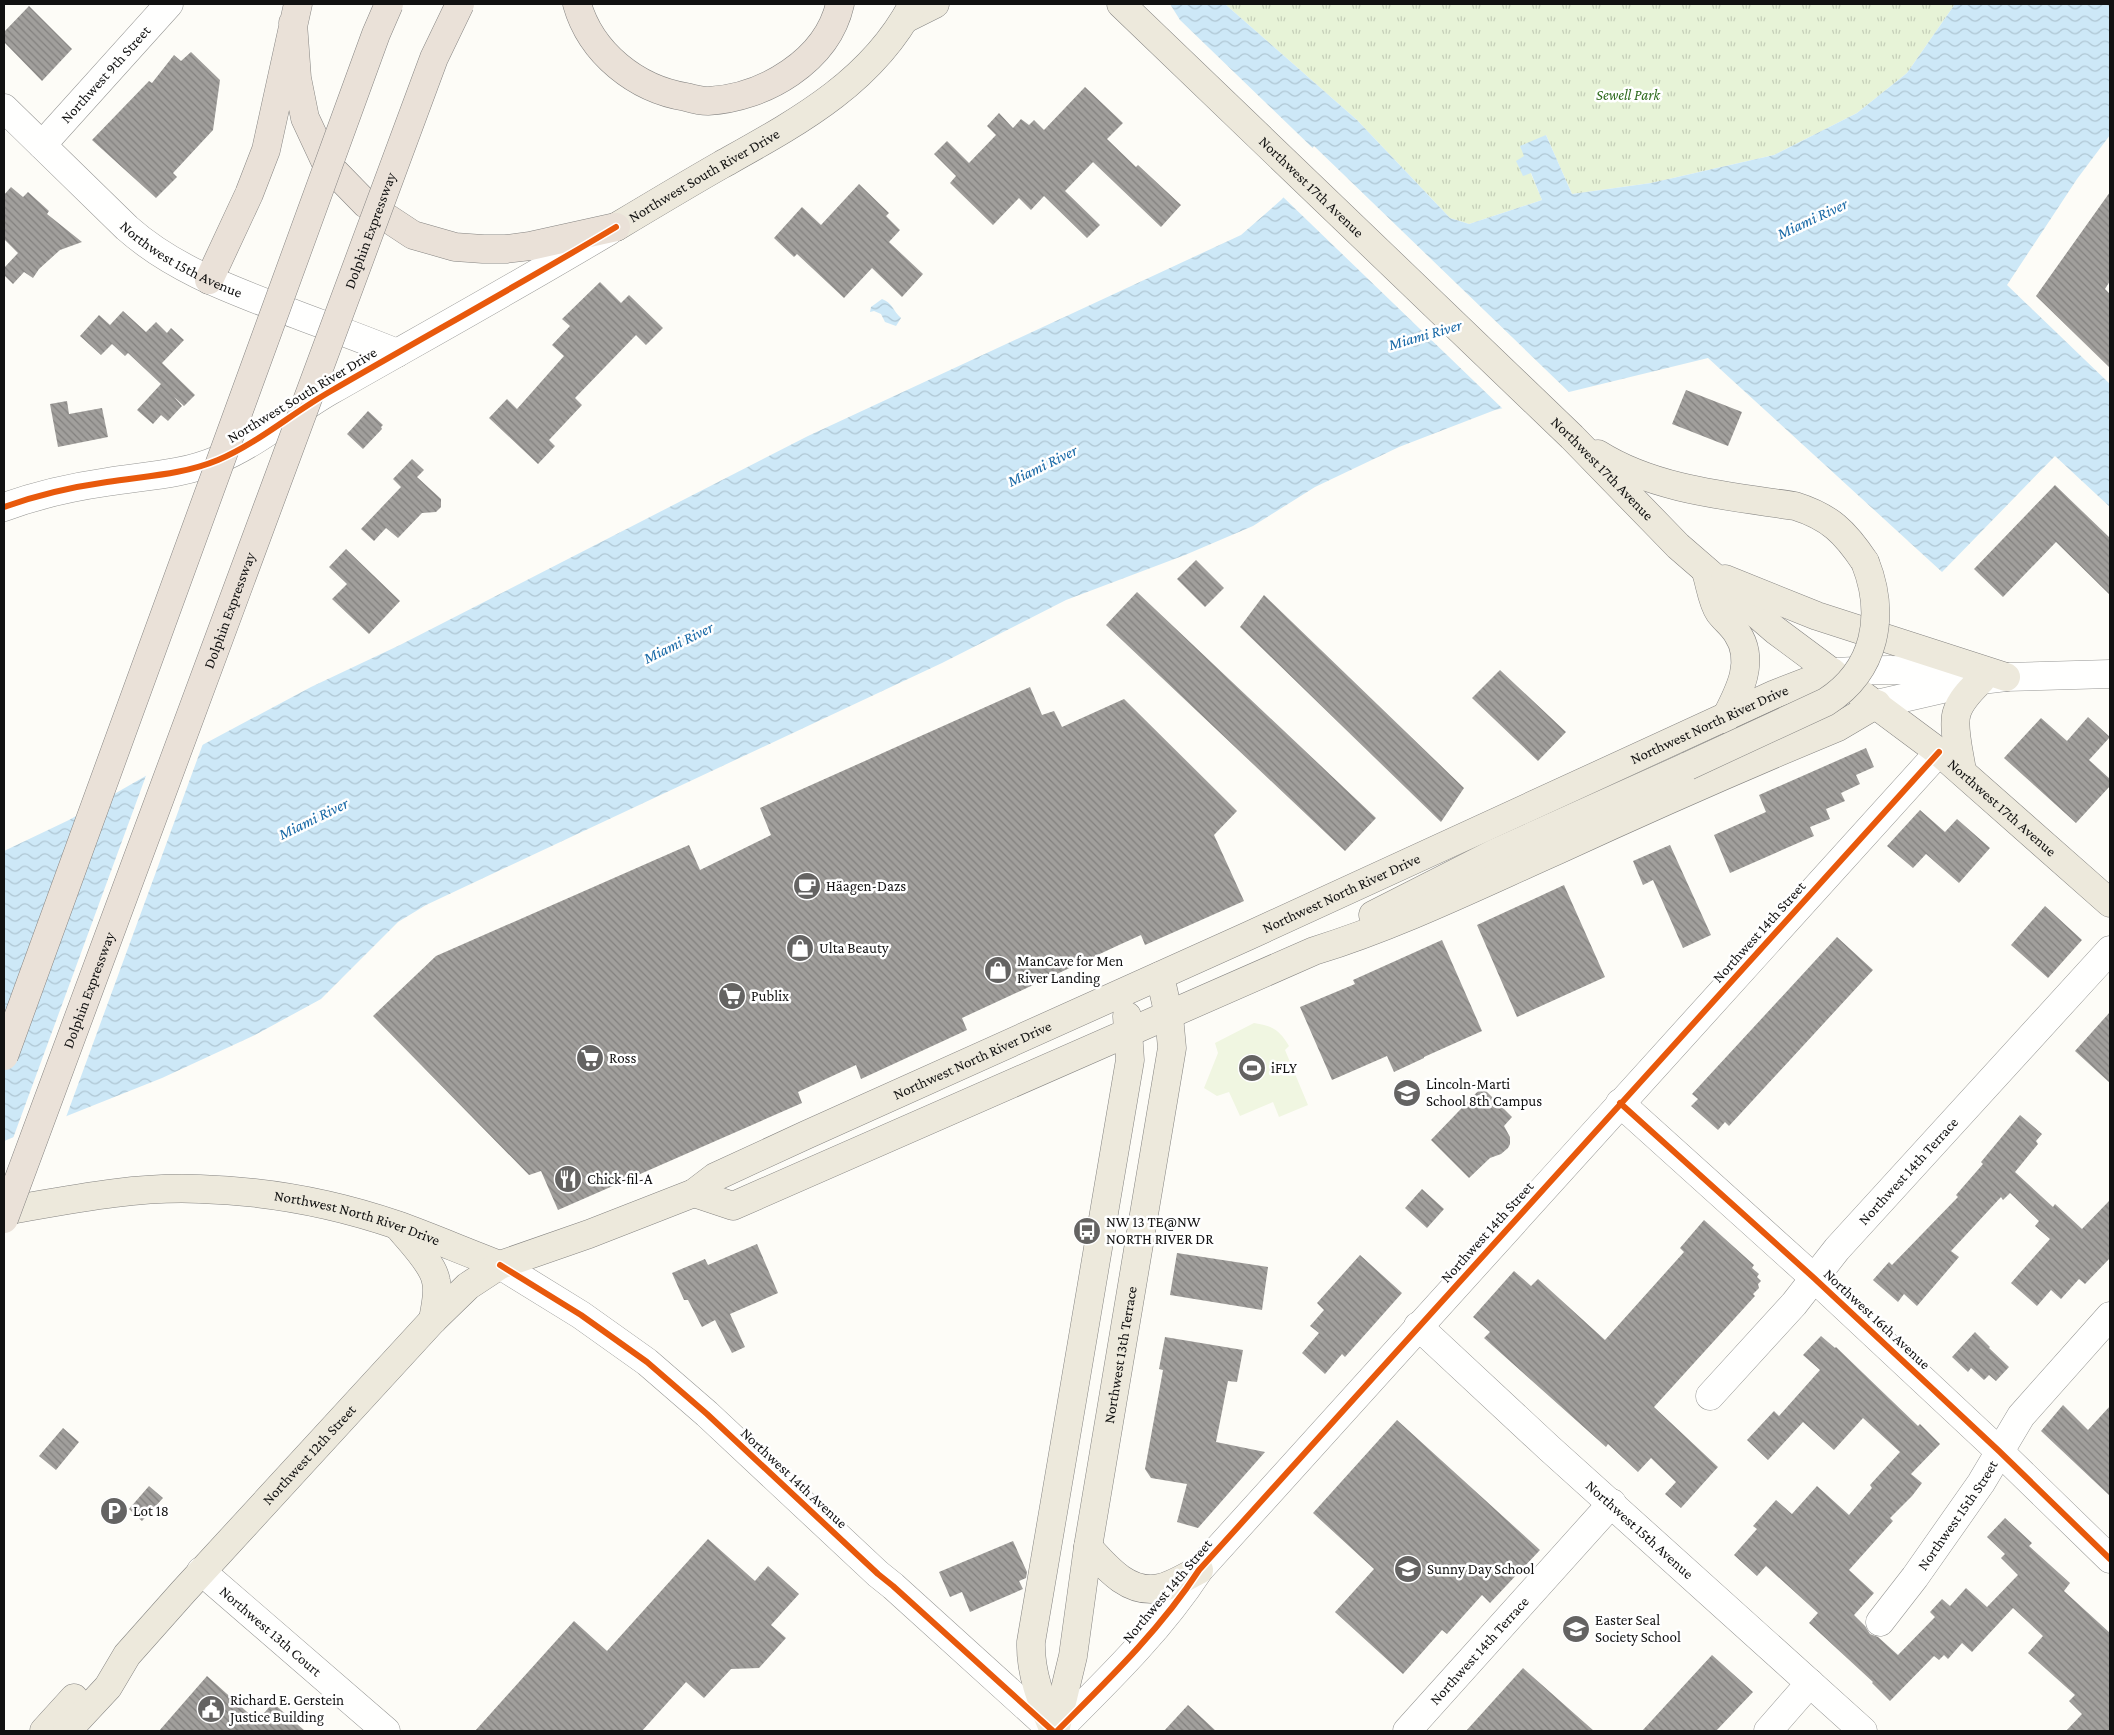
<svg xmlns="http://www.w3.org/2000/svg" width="2114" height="1735" viewBox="0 0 2114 1735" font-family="'Crimson Pro',serif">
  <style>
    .park { fill: url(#park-tufts) }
    .pitch { fill: #f0f6e1 }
    .water { fill: url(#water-waves) }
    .pier { fill: #fdfcf7 }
    .building { fill: url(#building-back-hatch) }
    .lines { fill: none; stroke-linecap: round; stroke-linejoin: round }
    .minor-casing { stroke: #979795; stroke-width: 29 }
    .major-casing { stroke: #858482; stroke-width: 29 }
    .highway-casing { stroke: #858482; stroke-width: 29 }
    .minor { stroke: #fffffe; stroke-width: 28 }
    .major { stroke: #ede9dc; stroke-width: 28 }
    .highway { stroke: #eae1d8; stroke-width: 28 }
    .major-bridge-casing { stroke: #858482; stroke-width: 29; stroke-linecap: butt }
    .highway-bridge-casing { stroke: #858482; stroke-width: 29; stroke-linecap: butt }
    .major-bridge { stroke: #ede9dc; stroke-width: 28 }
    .highway-bridge { stroke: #eae1d8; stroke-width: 28 }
    .cycleway-casing { stroke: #fff; stroke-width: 9 }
    .cycleway { stroke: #e8590c; stroke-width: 6 }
    .labels { text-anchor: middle; stroke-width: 5; stroke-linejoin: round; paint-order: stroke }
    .street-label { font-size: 15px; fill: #111; stroke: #fff }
    .park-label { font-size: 15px; font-style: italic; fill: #2f6b1f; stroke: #fff }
    .poi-label { font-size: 15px; fill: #111; stroke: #fff; text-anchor: start }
    .water-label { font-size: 16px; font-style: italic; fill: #1768a6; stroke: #fff }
  </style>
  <defs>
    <pattern id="park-tufts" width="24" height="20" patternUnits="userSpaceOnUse" patternTransform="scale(1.25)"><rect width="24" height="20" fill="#e7f3d7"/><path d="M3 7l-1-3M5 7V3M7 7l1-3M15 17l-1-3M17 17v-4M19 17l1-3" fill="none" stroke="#c5cfb8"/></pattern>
    <pattern id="water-waves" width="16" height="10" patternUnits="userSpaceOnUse" patternTransform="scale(1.25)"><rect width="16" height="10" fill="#cde8f7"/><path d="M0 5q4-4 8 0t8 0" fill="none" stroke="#afc6d3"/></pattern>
    <pattern id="building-back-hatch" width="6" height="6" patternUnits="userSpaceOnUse" patternTransform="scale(1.25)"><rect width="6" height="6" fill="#a19f9c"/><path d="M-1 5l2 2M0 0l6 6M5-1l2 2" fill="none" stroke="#82807e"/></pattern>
  </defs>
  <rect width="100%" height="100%" fill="#fdfcf7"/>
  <path class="park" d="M1225,4H1955L1907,73L1857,113L1774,155L1651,183L1572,194L1546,135L1524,157L1542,200L1469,224L1450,218L1357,120Z"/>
  <path class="pitch" d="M1254,1023C1272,1026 1279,1029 1289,1046L1285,1050L1308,1105L1279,1117L1273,1102L1240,1116L1229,1092L1217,1096L1204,1088L1218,1053L1215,1043Z"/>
  <path class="water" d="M1170,4H1225L1357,120L1450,218L1469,224L1542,200L1531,173L1523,176L1516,161L1524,156L1520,146L1546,135L1572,194L1651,183L1774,155L1857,113L1907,73L1955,4H2110V135L2077,179L2007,285L2110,384V507L2055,456L1942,572L1708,358L1495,410L1399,447L1315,487L1253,526L1185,555L1066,600L942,663L426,905L398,922L321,999L255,1035L162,1078L4,1141V851L69,820L163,766L311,687L400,645L808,436L1241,235L1281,200L1322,157L1180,20Z
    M882,299C893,303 893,311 901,318L896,326L885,322L881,314L874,311L870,312L871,307Z"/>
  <path class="pier" d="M1314,146L1571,394L1504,410L1282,196L1319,158L1311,150Z
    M204,741L65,1120L12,1141L147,773Z"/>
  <path class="building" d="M29,6L72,49L42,81L4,42V32Z
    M191,52L220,80L213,130L173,173L177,177L156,198L92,140L149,81L152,83L174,55L181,61Z
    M1085,87L1123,123L1107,139L1136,167L1138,165L1181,205L1161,227L1093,162L1065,191L1100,225L1087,238L1044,196L1031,210L1019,198L993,225L950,183L956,176L934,154L947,141L969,163L996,135L987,126L999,113L1013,128L1021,119L1029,125L1034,120L1044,130Z
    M859,184L889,213L886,216L900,230L889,242L923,274L902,297L872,268L844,298L797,254L794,257L774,238L802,207L821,225Z
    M11,187L23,197L28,192L49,211L47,214L82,242L60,250L39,269L33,278L24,272L13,284L4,275V268L18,253L4,239V195Z
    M2110,192V281L2105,289L2110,294V368L2036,296Z
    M600,282L621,303L629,295L663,328L646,345L636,335L575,398L582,405L549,440L555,446L538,464L489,418L507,399L517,409L564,356L552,345L570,326L562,319Z
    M123,311L146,332L156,322L167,333L171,328L184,340L162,363L195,395L184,406L174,397L182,406L168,421L161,415L153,424L137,410L161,384L128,353L125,356L112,344L101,355L80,336L99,315L110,325Z
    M1686,390L1742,412L1728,446L1672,424Z
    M67,401L69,414L102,408L108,437L58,447L50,404Z
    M368,411L383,425L381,427L382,429L363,449L347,434Z
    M412,459L424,470L417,477L441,499V507L436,512L422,513L398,538L386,528L374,541L361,529L401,487L393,479Z
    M2055,485L2110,538V595L2056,542L2003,597L1974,569Z
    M346,549L400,601L369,634L332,599L347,584L329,567Z
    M1196,560L1224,588L1205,607L1177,579Z
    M1137,592L1376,818L1345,851L1106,625Z
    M1264,595L1464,788L1441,822L1240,627Z
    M1500,670L1566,732L1538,761L1472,698Z
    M1030,687L1042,715L1054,711L1062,727L1124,699L1237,811L1214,835L1244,901L1145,945L1141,935L1119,945L962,1018L967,1030L861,1079L856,1065L798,1092L802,1103L558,1210L541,1171L529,1175L373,1016L436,956L689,845L700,870L771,835L760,808Z
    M2088,717L2110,737L2089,760L2110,779V786L2076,823L2004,758L2041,718L2067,741Z
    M1866,748L1874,767L1856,775L1860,784L1841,793L1845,801L1826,809L1830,819L1810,827L1814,836L1730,873L1714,835L1766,812L1759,795Z
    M1920,810L1945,832L1957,819L1990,848L1959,883L1926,854L1913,868L1887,846Z
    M1670,845L1711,935L1683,948L1653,880L1643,885L1633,861Z
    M1564,885L1605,977L1517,1017L1477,925Z
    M2045,906L2082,940L2048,978L2011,945Z
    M1837,937L1873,970L1729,1126L1725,1122L1718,1130L1691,1106L1698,1099L1692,1094Z
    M1442,940L1482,1031L1424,1057V1058L1394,1072L1387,1056L1332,1080L1300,1007L1355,984L1353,980Z
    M2110,1012V1083L2075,1051Z
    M1482,1087L1512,1117L1504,1126L1510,1137V1144L1508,1148L1501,1154L1490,1158L1469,1178L1431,1140Z
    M2020,1115L2042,1134L2036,1141L2038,1144L2015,1172L2053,1207L2055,1204L2082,1229L2110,1200V1258L2085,1284L2079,1279L2061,1299L2051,1290L2037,1306L2011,1283L2050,1239L2035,1226L2039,1221L2010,1193L2003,1200L2001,1197L1951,1251L1959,1257L1917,1306L1904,1294L1898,1302L1873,1280L1889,1262L1892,1265L1958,1197L1956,1195L1983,1164L1981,1162Z
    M1422,1189L1444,1209L1427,1228L1405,1208Z
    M1704,1220L1754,1265L1752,1268L1759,1274L1757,1277L1761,1281L1758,1284L1759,1288L1753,1294L1755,1296L1654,1407L1718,1467L1681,1508L1665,1494L1676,1482L1651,1458L1638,1472L1608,1444L1606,1447L1484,1338L1490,1332L1473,1317L1514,1271L1531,1286L1538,1279L1605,1340L1684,1252L1680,1248Z
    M757,1244L778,1293L730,1314L745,1347L732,1353L715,1320L702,1327L688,1300H684L672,1273L705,1259L708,1265Z
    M1177,1253L1268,1267L1262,1310L1170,1295Z
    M1360,1255L1402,1293L1345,1357L1342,1354L1325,1374L1302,1353L1319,1333L1310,1326L1324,1310L1317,1303Z
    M1975,1332L1990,1347L1989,1348L2009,1367L1996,1381L1989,1375L1984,1380L1971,1368L1968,1372L1952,1357Z
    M1821,1336L1835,1348L1836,1347L1918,1426L1920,1424L1940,1444L1911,1474L1922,1483L1912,1496L1890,1518L1893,1521L1849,1570L1874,1593L1854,1615L1865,1626L1870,1634L1878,1637L1898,1655L1935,1617L1930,1612L1942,1599L1950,1606L1966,1588L1987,1607L2018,1575L2001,1558L2005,1554L1987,1537L2005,1518L2032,1543L2029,1546L2070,1583L2064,1591L2110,1633V1731H2066L2082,1714L2069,1701L2075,1695L2028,1653L2043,1636L2013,1608L1972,1652L1962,1643L1948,1659L1944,1655L1939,1660L1934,1656L1890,1701L1872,1683L1873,1682L1809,1623L1818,1613L1766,1566L1757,1576L1734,1555L1757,1529L1753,1526L1776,1500L1792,1514L1817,1486L1849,1515L1872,1488L1870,1485L1900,1452L1863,1418L1834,1450L1803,1422L1768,1460L1747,1440L1774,1411L1779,1416L1820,1370L1803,1355Z
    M1165,1337L1243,1350L1237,1382L1228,1381L1216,1442L1265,1452L1198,1528L1177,1522L1187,1484L1151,1478L1145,1469L1163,1370L1159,1369Z
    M2063,1405L2088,1430L2110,1406V1496L2041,1431Z
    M1397,1420L1540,1550L1490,1603L1482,1595L1447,1634L1442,1630L1403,1674L1335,1612L1374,1569L1313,1513Z
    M63,1428L79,1442L56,1470L39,1456Z
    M149,1486L163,1498L142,1521L129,1509Z
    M708,1539L755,1581L768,1566L799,1594L771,1625L786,1638L759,1668L731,1669L704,1698L686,1682L642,1731H475L574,1621L607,1651Z
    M1013,1541L1027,1572L1026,1578L1019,1581L1023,1589L970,1612L962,1592L950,1597L939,1572Z
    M1712,1655L1753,1692L1716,1731H1642Z
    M1523,1668L1594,1731H1466Z
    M207,1676L257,1721L273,1703L305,1731H159Z
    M1188,1705L1216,1731H1164Z"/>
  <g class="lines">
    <g class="minor-casing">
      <g id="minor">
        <path id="s1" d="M4,108L127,228C171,267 224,287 279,308C318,323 358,337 397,353"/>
        <path id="s2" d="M42,145L169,4"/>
        <path d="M4,507C37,495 72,487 107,482C144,476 182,475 217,460C258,443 292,413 330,391C423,338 517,286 609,231"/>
        <path d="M1838,672C1883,668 1928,670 1972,674"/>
        <path d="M1877,704L1981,680L2006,677L2110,674"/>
        <path d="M1620,1103L1814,1278L1999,1451L2110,1559"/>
        <path d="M500,1265L581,1315L647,1362L707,1414L878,1574L893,1586L1053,1731"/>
        <path id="s3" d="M1418,1326L1549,1448L1863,1731"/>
        <path id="s4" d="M1710,1396L1794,1304L1837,1249L2110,950"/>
        <path id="s5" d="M201,1571L386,1731"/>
        <path id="s6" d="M1880,1622L1915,1577L1981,1483L2021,1416L2110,1316"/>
        <path d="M1057,1731C1107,1681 1160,1630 1199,1570L1939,752"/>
        <path id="s7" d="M1407,1731L1612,1503"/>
        <path d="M1768,1731L1810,1683"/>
      </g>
    </g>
    <g class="major-casing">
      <g id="major">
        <path id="s8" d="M1121,4L1572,437L1678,546L1775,630L1939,752L2110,903"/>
        <path d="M905,19L935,4"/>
        <path id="s9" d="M616,227C651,206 686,185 721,165C796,123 872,83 913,4"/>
        <path d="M1598,454C1655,490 1729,496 1795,506C1830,517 1845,532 1865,562"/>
        <path d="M1706,572C1710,584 1712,602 1719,612C1725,620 1732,625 1737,633C1756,661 1739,692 1725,719"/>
        <path d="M1725,579L1817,616L2006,677"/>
        <path d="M1962,771C1960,756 1952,726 1957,712C1961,699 1972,689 1981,680"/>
        <path d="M1373,915L1495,853L1688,766"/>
        <path d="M694,1193L733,1206L1314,951C1398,925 1477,886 1558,850C1651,807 1744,766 1838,727L1877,704"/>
        <path id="s10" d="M4,1211C68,1200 134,1186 200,1189C267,1191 333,1203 397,1225C431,1237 465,1252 500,1265"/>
        <path d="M398,1226C409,1240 433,1263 436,1281C439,1293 435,1307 433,1320"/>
        <path d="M1088,1547C1106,1567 1129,1595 1160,1588C1173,1585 1187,1576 1199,1570"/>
        <path d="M44,1731L74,1698"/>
        <path id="s11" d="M67,1731L108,1687L127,1655L183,1592L433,1320L468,1286L500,1265L589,1234L694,1193L715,1177L806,1135L1248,936L1775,694L1832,672"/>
        <path d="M1054,1731C1042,1702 1030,1674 1031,1642L1130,1060L1127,1016"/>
        <path id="s12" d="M1055,1731L1073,1656L1088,1547L1172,1048L1169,1016L1160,976"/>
      </g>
    </g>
    <g class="highway-casing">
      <path id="highway" d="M577,4C591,53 636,89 686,97C693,99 701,101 708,101C764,98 827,61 840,4
        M293,23L297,78L305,118L326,163L366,204L413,235L455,247L483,249H506L530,246L616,227
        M209,280L249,194L266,150L298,4"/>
    </g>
    <use href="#minor" class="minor"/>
    <use href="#major" class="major"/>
    <use href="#highway" class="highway"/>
    <g class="major-bridge-casing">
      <path id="major-bridge" d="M1688,766L1826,702C1876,670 1886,615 1865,562"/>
    </g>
    <g class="highway-bridge-casing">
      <g id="highway-bridge">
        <path d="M4,1056L376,34L389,4"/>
        <path id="s13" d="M4,1219L434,58L460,4"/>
      </g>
    </g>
    <use href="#major-bridge" class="major-bridge"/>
    <use href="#highway-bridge" class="highway-bridge"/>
    <g class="cycleway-casing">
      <path id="cycleway" d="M4,507C37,495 72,487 107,482C144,476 182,475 218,460C258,443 292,413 331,391C426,336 522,283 616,227
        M1620,1103L1814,1278L1999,1451L2110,1559
        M500,1265L581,1315L647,1362L707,1414L878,1574L893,1586L1053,1731
        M1057,1731C1107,1681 1160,1630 1199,1570L1939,752"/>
    </g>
    <use href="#cycleway" class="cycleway"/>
  </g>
  <defs>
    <g id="cafe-disc" transform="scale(1.4375)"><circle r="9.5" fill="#646362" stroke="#fff"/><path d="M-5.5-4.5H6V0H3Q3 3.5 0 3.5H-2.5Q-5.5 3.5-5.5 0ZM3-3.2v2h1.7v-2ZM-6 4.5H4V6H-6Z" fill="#fff"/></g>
    <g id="shop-disc" transform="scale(1.4375)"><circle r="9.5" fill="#646362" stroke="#fff"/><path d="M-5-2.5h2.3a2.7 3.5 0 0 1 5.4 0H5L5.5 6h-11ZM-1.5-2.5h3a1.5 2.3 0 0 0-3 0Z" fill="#fff"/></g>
    <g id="supermarket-disc" transform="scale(1.4375)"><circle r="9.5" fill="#646362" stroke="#fff"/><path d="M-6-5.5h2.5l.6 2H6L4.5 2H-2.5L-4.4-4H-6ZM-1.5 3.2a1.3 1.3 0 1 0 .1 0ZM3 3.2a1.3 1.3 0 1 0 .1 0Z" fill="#fff"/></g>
    <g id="stadium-disc" transform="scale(1.4375)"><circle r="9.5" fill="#646362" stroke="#fff"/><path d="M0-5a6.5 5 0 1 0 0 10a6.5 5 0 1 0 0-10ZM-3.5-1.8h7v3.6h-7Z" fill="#fff"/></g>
    <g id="school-disc" transform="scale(1.4375)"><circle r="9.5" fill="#646362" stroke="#fff"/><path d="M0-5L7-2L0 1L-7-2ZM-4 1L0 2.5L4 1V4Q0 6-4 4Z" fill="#fff"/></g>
    <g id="restaurant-disc" transform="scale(1.4375)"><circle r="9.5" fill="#646362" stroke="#fff"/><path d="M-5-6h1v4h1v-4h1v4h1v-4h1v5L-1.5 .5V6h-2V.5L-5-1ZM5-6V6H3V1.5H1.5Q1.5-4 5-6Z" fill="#fff"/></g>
    <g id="bus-disc" transform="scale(1.4375)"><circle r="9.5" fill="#646362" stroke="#fff"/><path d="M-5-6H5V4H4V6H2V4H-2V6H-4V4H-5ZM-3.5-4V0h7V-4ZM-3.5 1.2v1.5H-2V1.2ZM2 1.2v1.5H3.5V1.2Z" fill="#fff"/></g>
    <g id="parking-disc" transform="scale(1.4375)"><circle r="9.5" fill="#646362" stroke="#fff"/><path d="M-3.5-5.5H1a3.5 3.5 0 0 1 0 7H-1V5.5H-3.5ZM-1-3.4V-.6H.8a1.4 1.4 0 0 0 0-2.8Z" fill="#fff"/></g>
    <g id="civic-disc" transform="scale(1.4375)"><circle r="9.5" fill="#646362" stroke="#fff"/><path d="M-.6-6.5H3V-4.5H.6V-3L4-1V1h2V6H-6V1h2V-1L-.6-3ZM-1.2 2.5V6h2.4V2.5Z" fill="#fff"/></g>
  </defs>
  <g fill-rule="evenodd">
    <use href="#cafe-disc" x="807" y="886"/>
    <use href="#shop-disc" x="800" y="948"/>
    <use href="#shop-disc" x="998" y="970"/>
    <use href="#supermarket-disc" x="732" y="996"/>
    <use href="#supermarket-disc" x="590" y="1058"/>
    <use href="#stadium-disc" x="1252" y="1068"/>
    <use href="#school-disc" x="1407" y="1093"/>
    <use href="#restaurant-disc" x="568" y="1179"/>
    <use href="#bus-disc" x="1087" y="1231"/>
    <use href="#parking-disc" x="114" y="1511"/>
    <use href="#school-disc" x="1408" y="1569"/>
    <use href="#school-disc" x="1576" y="1629"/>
    <use href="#civic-disc" x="211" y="1709"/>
  </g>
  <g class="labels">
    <g class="street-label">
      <text dy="5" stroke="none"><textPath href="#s2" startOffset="95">Northwest 9th Street</textPath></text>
      <text dy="5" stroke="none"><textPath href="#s9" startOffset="102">Northwest South River Drive</textPath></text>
      <text dy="5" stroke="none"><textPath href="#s8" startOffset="264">Northwest 17th Avenue</textPath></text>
      <text dy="5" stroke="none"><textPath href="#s13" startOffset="1054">Dolphin Expressway</textPath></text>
      <text dy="5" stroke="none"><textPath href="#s1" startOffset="235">Northwest 15th Avenue</textPath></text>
      <text transform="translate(302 395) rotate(-31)" y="5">Northwest South River Drive</text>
      <text dy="5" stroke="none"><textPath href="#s8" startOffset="669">Northwest 17th Avenue</textPath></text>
      <text dy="5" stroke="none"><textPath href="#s13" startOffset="649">Dolphin Expressway</textPath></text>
      <text dy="5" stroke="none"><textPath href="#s11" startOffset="1964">Northwest North River Drive</textPath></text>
      <text dy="5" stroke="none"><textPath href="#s8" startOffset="1194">Northwest 17th Avenue</textPath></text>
      <text dy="5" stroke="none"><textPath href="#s11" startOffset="1559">Northwest North River Drive</textPath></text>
      <text transform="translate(1759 932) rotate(-48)" y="5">Northwest 14th Street</text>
      <text dy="5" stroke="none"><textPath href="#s13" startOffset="244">Dolphin Expressway</textPath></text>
      <text dy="5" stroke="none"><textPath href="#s11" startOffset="1154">Northwest North River Drive</textPath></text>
      <text dy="5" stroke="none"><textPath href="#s4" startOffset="300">Northwest 14th Terrace</textPath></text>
      <text dy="5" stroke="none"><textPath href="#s10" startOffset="358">Northwest North River Drive</textPath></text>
      <text transform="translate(1487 1232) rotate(-48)" y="5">Northwest 14th Street</text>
      <text transform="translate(1877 1319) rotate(43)" y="5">Northwest 16th Avenue</text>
      <text dy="5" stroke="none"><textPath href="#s12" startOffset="382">Northwest 13th Terrace</textPath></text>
      <text dy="5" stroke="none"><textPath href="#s11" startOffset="368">Northwest 12th Street</textPath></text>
      <text transform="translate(794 1478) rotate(43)" y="5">Northwest 14th Avenue</text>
      <text dy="5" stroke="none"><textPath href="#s6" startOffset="132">Northwest 15th Street</textPath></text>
      <text dy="5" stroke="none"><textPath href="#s3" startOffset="301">Northwest 15th Avenue</textPath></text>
      <text transform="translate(1167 1591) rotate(-50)" y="5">Northwest 14th Street</text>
      <text dy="5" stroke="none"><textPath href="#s5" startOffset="92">Northwest 13th Court</textPath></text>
      <text dy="5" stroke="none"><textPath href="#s7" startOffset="108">Northwest 14th Terrace</textPath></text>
    </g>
    <g class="park-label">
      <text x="1628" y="100">Sewell Park</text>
    </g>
    <g class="poi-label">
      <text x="826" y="891">Häagen-Dazs</text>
      <text x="819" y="953">Ulta Beauty</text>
      <text x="1017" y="966">ManCave for Men<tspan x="1017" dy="17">River Landing</tspan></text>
      <text x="751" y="1001">Publix</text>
      <text x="609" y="1063">Ross</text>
      <text x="1271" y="1073">iFLY</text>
      <text x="1426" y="1089">Lincoln-Marti<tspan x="1426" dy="17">School 8th Campus</tspan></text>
      <text x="587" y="1184">Chick-fil-A</text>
      <text x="1106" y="1227">NW 13 TE@NW<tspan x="1106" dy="17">NORTH RIVER DR</tspan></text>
      <text x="133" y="1516">Lot 18</text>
      <text x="1427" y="1574">Sunny Day School</text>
      <text x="1595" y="1625">Easter Seal<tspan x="1595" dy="17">Society School</tspan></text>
      <text x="230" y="1705">Richard E. Gerstein<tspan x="230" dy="17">Justice Building</tspan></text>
    </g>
    <g class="water-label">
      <text transform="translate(1812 218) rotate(-25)" y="6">Miami River</text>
      <text transform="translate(1425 334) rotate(-16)" y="6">Miami River</text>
      <text transform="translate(1042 465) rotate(-26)" y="6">Miami River</text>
      <text transform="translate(678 642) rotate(-26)" y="6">Miami River</text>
      <text transform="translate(313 818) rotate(-26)" y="6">Miami River</text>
    </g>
  </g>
  <rect width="2114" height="1735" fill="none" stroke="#111111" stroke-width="10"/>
</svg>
